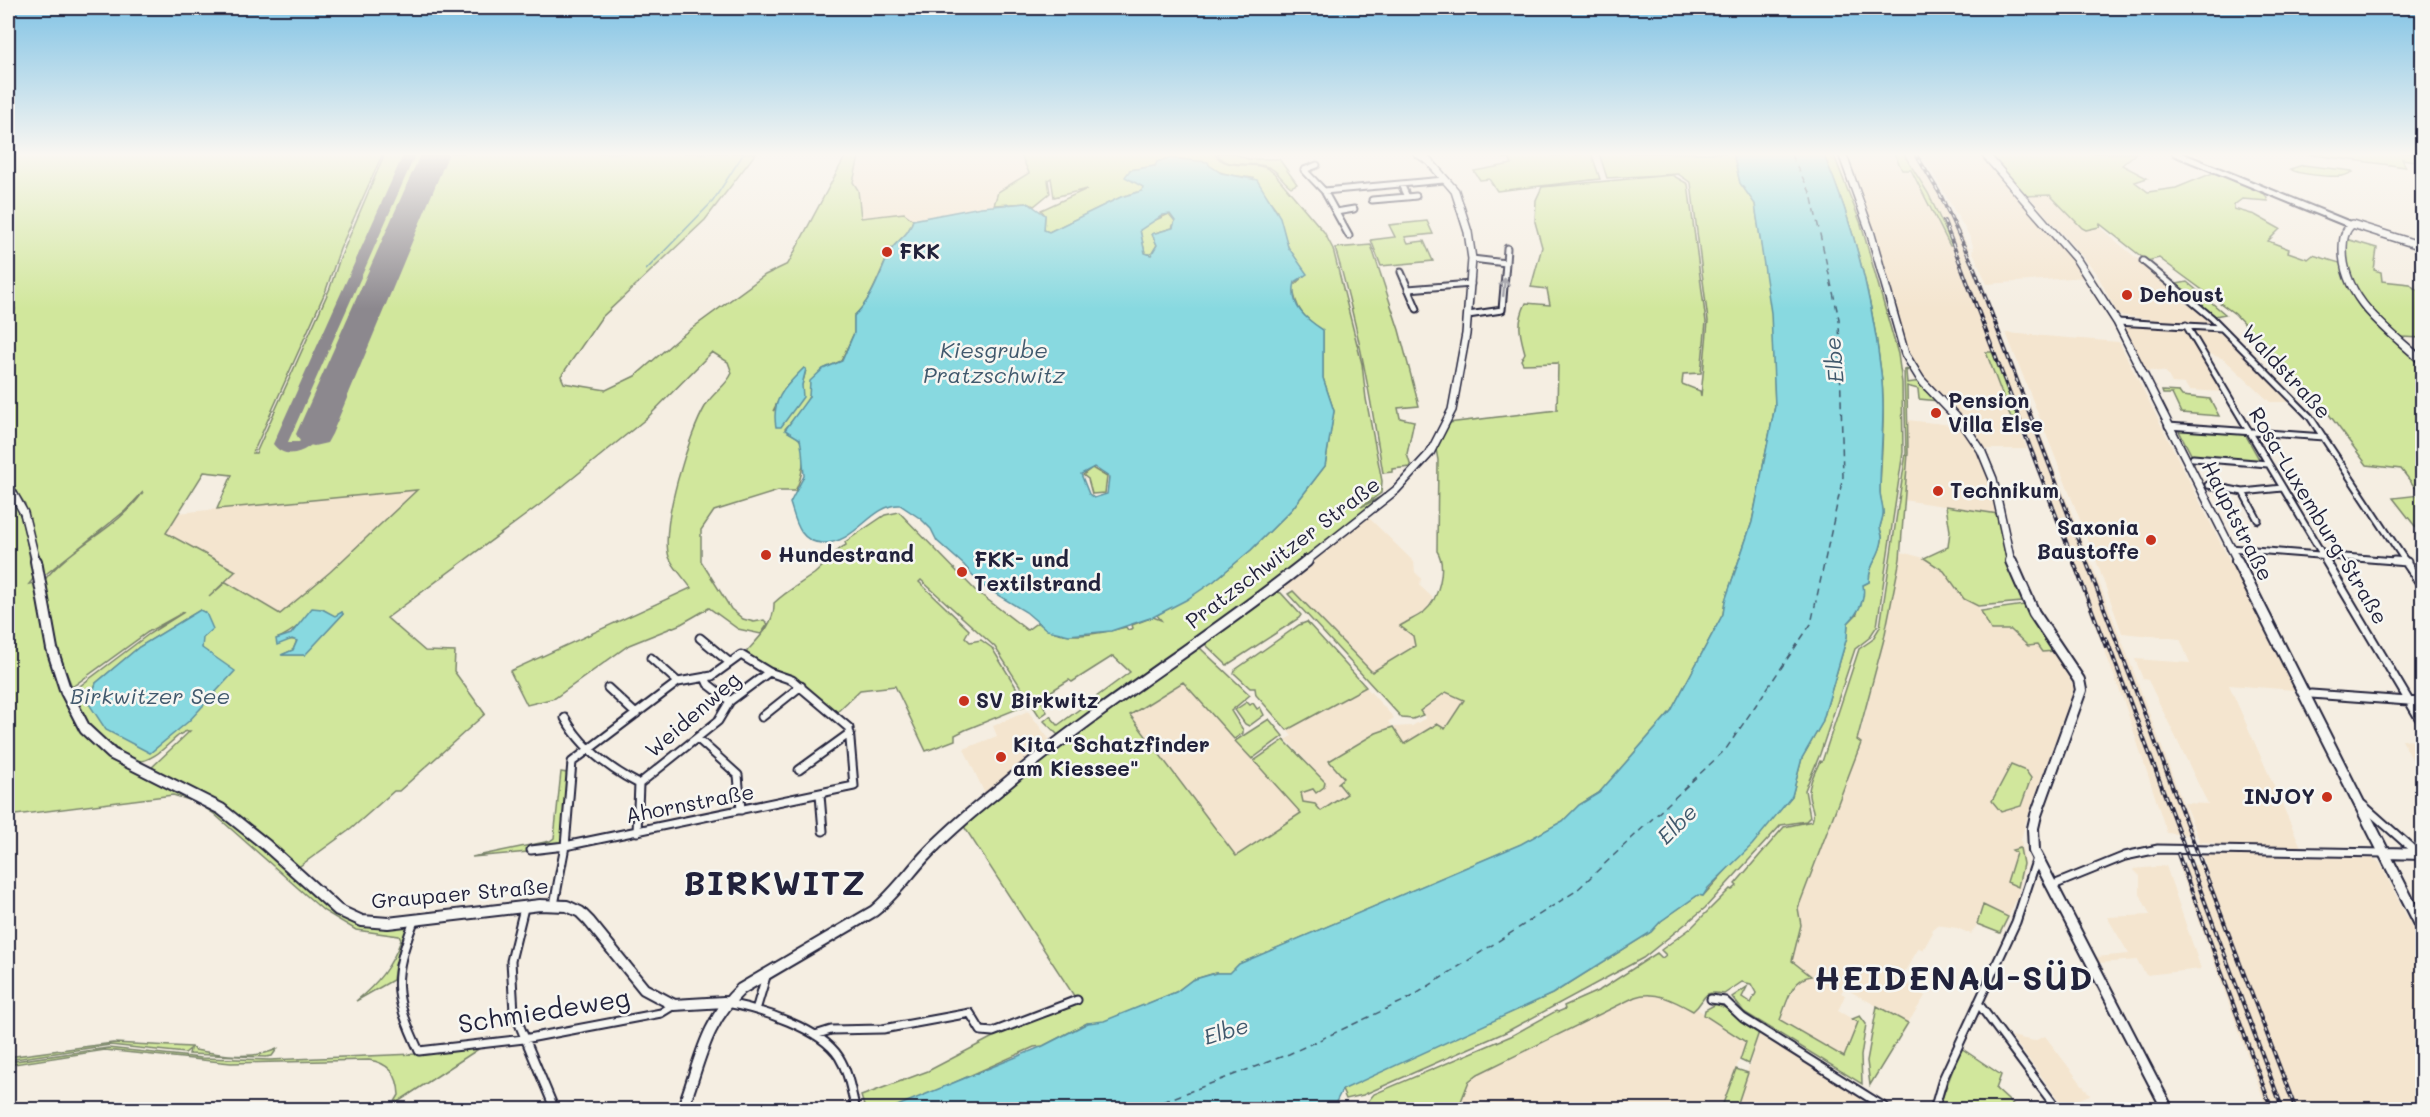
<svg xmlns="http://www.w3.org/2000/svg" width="2430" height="1117" viewBox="0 0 2430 1117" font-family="Mali,sans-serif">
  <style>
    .built { fill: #f4e5cf }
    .green { fill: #d1e79c; stroke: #7a846c; stroke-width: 1.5; fill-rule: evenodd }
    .water { fill: #88d9e0; stroke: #5f909e; stroke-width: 1.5; fill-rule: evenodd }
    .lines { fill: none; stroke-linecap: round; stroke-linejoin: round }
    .stream { stroke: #5f909e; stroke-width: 1.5 }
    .ferry { stroke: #41596d; stroke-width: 1.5; stroke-dasharray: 7 5; stroke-linecap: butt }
    .taxiway { fill: #8c888e; fill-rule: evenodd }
    .runway { fill: #8c888e; fill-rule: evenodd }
    .street-far1-casing { stroke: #22223b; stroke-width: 9 }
    .street-casing { stroke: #22223b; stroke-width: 11 }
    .secondary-far1-casing { stroke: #22223b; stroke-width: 10 }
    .secondary-casing { stroke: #22223b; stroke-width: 14 }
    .street-far1 { stroke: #f6f6f2; stroke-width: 5 }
    .street { stroke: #f6f6f2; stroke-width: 7 }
    .secondary-far1 { stroke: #f6f6f2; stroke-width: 7 }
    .secondary { stroke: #f6f6f2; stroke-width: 10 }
    .rail-casing { stroke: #22223b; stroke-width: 4 }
    .rail { stroke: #f6f6f2; stroke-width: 1.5; stroke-dasharray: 4; stroke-linecap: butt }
    .oneway { stroke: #9797a0 }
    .poi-dot { fill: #c8321e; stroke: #f6f6f2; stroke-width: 2 }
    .labels { text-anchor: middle; stroke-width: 5; stroke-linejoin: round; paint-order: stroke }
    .poi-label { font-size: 21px; font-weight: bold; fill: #22223b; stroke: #f6f6f2; text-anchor: start }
    .street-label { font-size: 21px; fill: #22223b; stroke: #f6f6f2 }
    .water-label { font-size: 22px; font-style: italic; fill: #41596d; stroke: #f6f6f2 }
    .near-street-label { font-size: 26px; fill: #22223b; stroke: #f6f6f2 }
    .near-district-label { font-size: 33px; font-weight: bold; letter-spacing: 1.5px; fill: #22223b; stroke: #f6f6f2 }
  </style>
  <rect width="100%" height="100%" fill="#f5eee2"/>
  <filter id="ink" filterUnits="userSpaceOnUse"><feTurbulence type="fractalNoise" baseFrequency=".0167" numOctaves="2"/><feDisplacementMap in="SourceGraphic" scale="12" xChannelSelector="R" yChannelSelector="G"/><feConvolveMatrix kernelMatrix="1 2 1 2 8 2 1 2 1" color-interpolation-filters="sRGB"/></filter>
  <g filter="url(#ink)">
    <path class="built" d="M860,153H1020L1029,173L998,192L994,205L913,220L904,213L861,218L858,190L853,182Z
      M1844,153H1894L1902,170H1910L1953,245L1928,193L1903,153H1918L1942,194L1968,247H1972L1968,249L2127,654L2195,836L2167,833L2125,705L1993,352L1986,353L2011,418H2015L2027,449H1983L1969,427L1913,364Z
      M1921,153H1979L2086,277L1987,284L1972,250H1974L1971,239Z
      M2050,194L2082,228L2086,230L2099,227L2188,301L2290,402H2270L2224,359L2207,353L2189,324L2118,315L2096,272L2029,196Z
      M2123,325L2185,327L2223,392L2189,390L2185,384L2172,383L2166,372L2144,370L2121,327Z
      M2006,333L2119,342L2295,690L2229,685L2301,847L2215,846L2214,843L2200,842L2184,803L2208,804L2148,680L2143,679L2135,659L2190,663L2180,639L2122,633L2096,560Z
      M1907,420L1961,426L1989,474H1986L1989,476L1998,514L1903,500L1908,453Z
      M418,489L330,572L280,614L226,581L235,571L166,533L178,513Z
      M1368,517L1414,562L1415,572L1421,578L1420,586L1433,598L1426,611L1400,626L1413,636L1415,646L1372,672L1290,588L1285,591L1281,586L1295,579L1320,554L1328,552L1327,547Z
      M1901,552L1924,558L1944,571L1964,599L1978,606L1991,630H2011L2028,646L2037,645L2055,651L2074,688L2025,824L2021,840L2025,864L2018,895L2001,934L1977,925L1971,934L1957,928L1937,925L1931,930L1933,932L1923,950L1919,948L1900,979L1925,996L1908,1023L1844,988L1841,993L1845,995L1838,1011L1858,1022L1845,1057L1780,1021L1796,983L1802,978L1792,961L1801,925L1798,908L1861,743L1856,740L1861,730L1884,639Z
      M1183,682L1301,813L1236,857L1130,715Z
      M1366,687L1394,718L1388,722L1393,727L1412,726L1426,718L1420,712L1447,692L1464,700L1445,729L1437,724L1404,744L1393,727L1330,762L1344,779L1348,794L1321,811L1303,802L1301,793L1325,782L1286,739L1292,736L1287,730Z
      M1028,711L1052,743L989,794H985L964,749L997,736L993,726Z
      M2402,740L2422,741V779L2415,765Z
      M2206,855L2375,859L2380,863L2422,947V1109H2267L2178,863L2207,866L2203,856Z
      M2166,866L2201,969L2146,975L2137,960L2099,963L2096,957L2129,954L2107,917L2150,915L2140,894V876L2133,869Z
      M1650,994L1670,999L1692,1010L1696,1008L1746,1042L1721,1109L1458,1110L1469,1081L1478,1074L1635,997Z
      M1759,1032L1862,1097L1858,1109L1736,1110Z
      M2011,1036L2034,1041L2045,1036L2090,1095L2063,1105Z"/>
    <path class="green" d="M8,153H383L340,249L326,290L253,453H256L330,288L339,261L385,153H756L705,220L601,318L561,376L564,383L606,390L635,376L680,337L765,275L788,264L847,153H860L853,182L858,190L861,218L904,213L913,220C908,237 898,239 891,250C878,274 874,297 854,316V333L841,361L823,369L803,408L785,429C789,434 797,435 800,440C808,451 801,481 795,491H778L714,511L701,530V561L731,609L743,619L754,622L764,620L768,624L761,634L738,629L709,608L681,624L629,645L555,698L527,705L510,671L691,588C685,579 673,567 669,557C660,526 689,433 706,405C713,392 726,387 732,373L728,362L712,352L647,418L542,503L387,618L425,651L455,652L454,671L485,714L399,791H394L351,829L297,868L225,806L149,770L190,731C175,730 162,761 135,762L91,729L74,698L76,689L149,634L184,612L148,632L72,687L55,643L43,582C70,546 117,530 143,492L125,511L46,574L40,573L25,504L8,479V339L15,309L8,310ZM804,368L806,370L802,385L773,411L784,389ZM204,472L232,475L217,509L417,490L330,572L280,614L226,582L209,597L236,571L166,533ZM322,609L335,617L342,612L343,614L304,655H282L293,650L297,640L276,639C296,632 304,618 322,609ZM200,610L202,648L89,704L96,683L139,647Z
      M1020,153H1214C1228,174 1257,157 1274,173L1324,232L1333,249L1362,364L1366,399L1382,481L1381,493L1361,507L1388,493L1246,607L1060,737L1044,721L1050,716L1058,725L1130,672L1113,656L1072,682L1069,680L1040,698L1047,712L1040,717L995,647L921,580L919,582L969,630L965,637L970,642L981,640L992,648L1027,705L965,730L955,735V740L926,751L895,686L860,690L835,714L801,686L747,655V651C760,637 775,623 774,603C786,591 800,584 814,574C826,565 832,552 846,545L845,542L885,515L899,512L975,590L1027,630L1038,622C1060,643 1099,634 1126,627L1128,630L1133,628L1132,625L1153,617L1161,620L1157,615L1214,581L1251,550L1292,509L1325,466L1334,411L1323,378V331C1304,318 1295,309 1293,286L1306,274L1288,247L1276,209L1253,178C1243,176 1230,176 1220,172C1198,162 1181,154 1157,162L1155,166L1130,170L1143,187L1142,191L1121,197L1049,232L1044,230L1045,215L1041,210L1087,189L1054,197L1051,178L1048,180L1050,193L1034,206L1028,203L994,205L998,192L1029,173Z
      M1217,153H1232L1248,159H1279L1297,184L1291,187C1282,181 1276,168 1265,166C1249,161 1226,170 1217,153Z
      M1501,153H1551L1552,156L1589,154L1592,155L1600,179L1497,191L1489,179L1480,180L1474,171L1512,164L1509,158L1504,159Z
      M1599,153H1733L1740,183L1755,204L1772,313L1775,406L1752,522L1725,601L1723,614L1671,711L1599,793L1579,805L1563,821L1522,844L1239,964L1231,973H1215L1192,980L1176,992L1104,1022L1087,1023L1043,1046L1034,1047L904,1105L890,1109H865L861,1096L928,1071L993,1037V1034L1081,1001V998L1076,999L963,825L1001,791L1195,647L1200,648L1250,695L1231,711L1243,730V733L1234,739L1183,682L1130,715L1236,856L1301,813L1254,761L1284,740L1325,782L1324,787L1316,793L1313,789L1301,793L1303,802L1315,804L1321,811L1347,794L1338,783L1344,778L1329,761L1376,733L1393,727L1404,744L1437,724L1445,729L1464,700L1446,692L1420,711L1423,715L1413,719L1402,718L1288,594L1293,591L1372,672L1415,646L1413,636L1400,626C1408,621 1417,617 1424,612C1439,600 1447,566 1437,551L1438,460L1436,449L1448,423L1557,410L1558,363L1523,364L1521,360L1525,353C1520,334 1516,324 1526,303L1550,305L1547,289L1531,287L1542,247L1535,222L1536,200L1542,187L1672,175L1688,184L1706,322L1701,373L1683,374L1682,384L1700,391L1701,396L1708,321L1691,183L1678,174L1607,178Z
      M1823,153H1833L1861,224L1898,354L1902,383L1903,452L1877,626L1869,638L1855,649L1820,754L1805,790L1810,817L1806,821L1781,825L1705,908L1643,958L1506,1032L1363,1095L1346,1099L1342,1090L1362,1079L1552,994L1651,932L1661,921L1698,895L1703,896L1792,796L1802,758L1822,723L1847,637L1848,623L1857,614L1863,585L1869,582C1869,562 1880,557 1882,540C1883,535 1880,531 1880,527C1881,522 1883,518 1883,514C1883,506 1880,499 1880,491C1881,451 1886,412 1881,372C1872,297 1853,222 1823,153Z
      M1894,153H1903L1928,193L1953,246H1950L1911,170H1902Z
      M1986,153H2136L2122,165L2147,178L2135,182L2148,192L2176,188L2220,170L2263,190L2268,201L2242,199L2234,205V209L2255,215L2280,229L2268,241L2289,249L2288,252L2308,259L2313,255L2340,263L2351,292L2422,364V535L2393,498L2421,495L2401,469L2367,465L2325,409L2235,314L2159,258L2147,261L2100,224L2099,227L2086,230L2082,228L2050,195L2025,196Z
      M2298,153H2422V162L2402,159L2406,167Z
      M2303,165L2352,171L2353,172C2349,173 2346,176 2342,176C2332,177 2298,175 2290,169Z
      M1169,214L1175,221L1172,228L1152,234L1157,245L1151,255L1145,253L1140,230L1144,225Z
      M1427,221L1433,234L1405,237L1408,243L1424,241L1433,261L1381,266L1371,240L1395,237L1389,225Z
      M2346,239L2377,248L2374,270L2381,272L2382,281L2410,284L2415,289L2422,291V338L2400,337L2371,310L2352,286L2344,253Z
      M1371,245L1399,330L1419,406L1398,408L1400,418L1414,421L1407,454L1411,467L1392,469V472L1383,473C1370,397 1358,323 1335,248Z
      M2187,282L2225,314L2215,316L2177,284Z
      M1986,352H1993L2022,430L2015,418H2011Z
      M1911,369L1906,371L1907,383L1921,381L1927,388L1923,389L1939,401L1919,399L1918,389L1907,386L1908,453L1900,559L1884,639L1857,740L1861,743L1798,908L1801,925L1792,961L1811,976C1791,979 1787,1003 1780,1020L1844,1057L1858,1022L1852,1019L1860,1016L1866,1024L1861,1056L1862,1084L1744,1012L1732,997L1747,987L1742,997L1751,1003L1756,993L1751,984L1742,982L1724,994C1700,990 1708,998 1693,1011C1675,1001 1655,990 1635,997L1478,1074L1469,1081L1458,1109L1361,1110L1374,1094L1511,1036L1556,1011L1558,1012L1565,1009L1564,1006L1600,990L1657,953L1662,958L1666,955L1661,950L1691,928L1730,889L1732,890L1737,886L1735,884L1784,827L1812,821C1816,812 1810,805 1809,796C1808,784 1815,772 1820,761L1822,762L1859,649L1872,640L1880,627L1906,453L1904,370Z
      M2162,391L2179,392L2182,396L2210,399L2219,416L2181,413L2172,394H2163Z
      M2178,429L2245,434L2260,461L2192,456Z
      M1092,468L1107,477L1105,493L1092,494L1088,479L1083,475Z
      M8,489C25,516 28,547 33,579L29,584L34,583L48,646L65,697L86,737L115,759L216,810L335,911L360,925L408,927L395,965L393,980L356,1001C377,984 392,966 401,940L399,936L356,930L324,911L213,813L196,802L173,795L8,816Z
      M1946,506L1998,514L2007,564L2022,602L1978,606L1964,599L1944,571L1924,558L1948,547L1950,531Z
      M1272,591L1281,593L1301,615L1299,618L1227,665L1205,644L1206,640Z
      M2024,605L2055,651L2042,652L2037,645L2028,646L2011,630H1991L1981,611Z
      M1307,622L1366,687L1287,730L1256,695L1255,688H1250L1234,673L1235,670L1299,625Z
      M1247,702L1250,705L1253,703L1257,709L1260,707L1264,715L1249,726L1245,724L1235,710Z
      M1269,719L1283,736L1252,759L1235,741Z
      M2011,765L2026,771L2031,778L2021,806L2001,812L1992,801Z
      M561,772L567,773L563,841L559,844L530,848L528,852L472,857L550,841L554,838Z
      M2020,848L2023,864L2018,887L2007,882L2016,853L2012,850Z
      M1983,905L2008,917L2000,933L1977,924Z
      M1716,1004L1728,1009L1759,1032L1748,1064L1740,1060L1746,1042L1704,1015L1705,1010Z
      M1877,1006L1908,1023L1870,1085L1867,1061Z
      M113,1043L191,1047L195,1050C221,1055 253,1060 277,1049L272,1056L266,1057L189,1054L190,1049L185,1053L110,1045L8,1060V1057Z
      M483,1046L393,1105L399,1095C398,1074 389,1063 369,1060L231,1063L105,1050L8,1065V1062L108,1048L201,1058L270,1060L415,1054Z
      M1961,1048L2001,1075L1996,1089L2018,1109H1938Z
      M1736,1069L1748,1073L1736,1109H1721Z"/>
    <path class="water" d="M1733,153H1823C1853,222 1872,297 1881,372C1886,412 1880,452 1880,491C1880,499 1884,506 1883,514C1883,518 1881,522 1880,527C1880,531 1883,536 1882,540C1880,558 1869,562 1869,582L1863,585C1866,600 1858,613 1848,623L1847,637L1822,723L1802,758L1792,796L1752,845L1708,888L1703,896L1698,895L1661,921L1651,932L1552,994L1342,1090L1336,1102L1339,1109H890L1043,1046L1088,1023L1104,1021L1176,992L1192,980L1216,973H1230L1239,964L1521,844L1563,821L1579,805L1599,793L1671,711L1723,614L1725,601L1752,522L1775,406L1771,313L1755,204L1740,183Z
      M1168,158L1208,162L1209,165L1221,173L1257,180L1280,217L1288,247L1307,274L1295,282C1289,306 1306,319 1323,330V378L1334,411L1325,466L1292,509L1251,550L1214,581L1186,600L1153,617L1111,631L1069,635L1047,630L1026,612L981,585L964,565L937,541L931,529L921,519L900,505C871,504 855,545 822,543C799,542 796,521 790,503L804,476L802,450L800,439L785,430L809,397L810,381L823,369L842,361L854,333V316C874,297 879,274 891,250C898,239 908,237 913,220L981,207L1028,203L1045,215L1044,230L1049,232L1121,197L1142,191L1143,187L1125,177L1130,170L1155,166L1157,162ZM1170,214L1175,221L1173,228L1152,234L1157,245L1151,255L1145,253L1140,230L1163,215ZM1094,467L1109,477L1107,494L1094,498L1089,494L1081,474Z
      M804,368L806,369L802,385L803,397L781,427H776C771,399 785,387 804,368Z
      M312,608L322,609L335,616L342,612L343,614L305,655H281L293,650L297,641L292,639L277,645L276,639L291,634Z
      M200,610L206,613L213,629L203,638L202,648L235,671L189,721L150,753L106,730L89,704L96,683L139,647Z"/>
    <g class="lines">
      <path class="stream" d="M646,270L713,201L744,153"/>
      <path class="ferry" d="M1141,1110L1289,1054L1410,998L1576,891L1726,749L1811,624L1843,477L1839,319L1811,194L1790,153"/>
      <path class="taxiway" d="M404,153H416L288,442H299L309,431L314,429L321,434C311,450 287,463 273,444Z"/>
      <path class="runway" d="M421,153H449L332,434L327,443L314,446L301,443L296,434Z"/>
      <g class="street-far1-casing">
        <path id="street-far1" d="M2175,153L2351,225
          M1317,165L1304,170L1324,191L1349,236
          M1401,184L1407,197L1416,196
          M1324,191L1444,180
          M1372,200L1407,197
          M1336,212L1354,209
          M2143,261L2212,318L2310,417L2406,562
          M1506,263L1507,248
          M1401,272L1417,309
          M1408,289L1471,284
          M1468,315L1502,310L1506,263L1472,259
          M2117,322L2221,328
          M2186,325L2327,562
          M2168,426L2324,437
          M2193,458L2268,464
          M2208,485L2243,492L2282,488
          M2243,492L2258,520
          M2230,548L2407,562"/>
      </g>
      <g class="street-casing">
        <path id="street" d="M2326,561L2422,723
          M2394,561L2407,562
          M2405,561L2422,586
          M700,638L729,662
          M741,655L769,672L792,680L849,728L854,786L565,846L572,762L678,682L712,676Z
          M651,658L678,682
          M705,677L708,684L730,701
          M608,688L636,714
          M2311,694L2422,702
          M762,717L801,686
          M565,718C581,747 610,769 639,784
          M697,738L738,775L741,810
          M799,770L850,733
          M820,795L823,831
          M2363,805L2418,854
          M637,832L639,784L718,721L730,701L769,672
          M531,850L565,846
          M2051,886L2125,856L2158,849L2385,853
          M554,905L565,846
          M524,908L511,961L514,1012L555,1110
          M414,921C392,979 393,995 419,1051L524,1039L661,1013L674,1005
          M1711,999L1725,1001L1743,1018L1889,1110
          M727,1003C759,1009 821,1028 839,1057C849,1073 851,1092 856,1110
          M1978,1003L2058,1110
          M756,1010L767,973
          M815,1035L831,1030L883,1029L970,1013L981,1031L993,1032L1077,1000
          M1934,1110L1943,1079L2016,922L2037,858"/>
      </g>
      <g class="secondary-far1-casing">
        <path id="secondary-far1" d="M1842,153L1870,231L1905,354L1921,380L1964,425L1981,450L1993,479L2011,562
          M1984,153L2077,260L2117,322L2238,562
          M2422,246L2352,224C2344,231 2343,240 2343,250C2343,300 2389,330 2422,361
          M8,484L24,513L36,562
          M1305,562L1396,490L1430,453L1452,410L1466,334L1472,259L1468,232L1455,191L1429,161L1417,153"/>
      </g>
      <g class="secondary-casing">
        <path id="secondary" d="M36,561L52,649L66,692L85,729L112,754L221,809L266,845L338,910L362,921L388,923L540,905L567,906L580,912L589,921L644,989L674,1005L724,1002
          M2011,561L2034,613L2079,680L2081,690L2036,815L2033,828L2034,851L2168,1110
          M2237,561L2422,928
          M2385,853L2422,854
          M682,1110C700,1064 703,1025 741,989L874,911C893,895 907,876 923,858C946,833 975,809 1001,788C1098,706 1208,640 1307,561"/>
      </g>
      <use href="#street-far1" class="street-far1"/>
      <use href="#street" class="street"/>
      <use href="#secondary-far1" class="secondary-far1"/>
      <use href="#secondary" class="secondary"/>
      <g class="rail-casing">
        <path id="rail" d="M1915,153L1940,194L1974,268L2296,1110
          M1944,221L2106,647
          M2106,638L2283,1110
          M2178,854L2272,1110"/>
      </g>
      <use href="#rail" class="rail"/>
    </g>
    <defs><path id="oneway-shaft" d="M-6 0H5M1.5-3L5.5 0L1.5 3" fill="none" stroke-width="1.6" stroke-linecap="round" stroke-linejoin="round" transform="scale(1.5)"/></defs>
    <use class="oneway" href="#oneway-shaft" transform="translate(1504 287) rotate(-85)"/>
  </g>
  <linearGradient id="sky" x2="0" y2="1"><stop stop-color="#81c3e5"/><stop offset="0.5" stop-color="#faf7f2"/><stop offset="1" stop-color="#faf7f2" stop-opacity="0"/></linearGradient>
  <rect width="2430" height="309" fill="url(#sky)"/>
  <g class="poi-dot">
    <circle cx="887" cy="252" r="6"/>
    <circle cx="2127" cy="295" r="6"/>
    <circle cx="1936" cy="413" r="6"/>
    <circle cx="1938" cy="491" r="6"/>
    <circle cx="2151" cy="540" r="6"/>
    <circle cx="766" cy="555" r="6"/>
    <circle cx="962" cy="572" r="6"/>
    <circle cx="964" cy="701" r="6"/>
    <circle cx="1001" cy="757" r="6"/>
    <circle cx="2327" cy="797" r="6"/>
  </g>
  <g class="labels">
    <g class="poi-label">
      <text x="899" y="259">FKK</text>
      <text x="2139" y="302">Dehoust</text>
      <text x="1948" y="408">Pension<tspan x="1948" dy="24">Villa Else</tspan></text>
      <text x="1950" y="498">Technikum</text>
      <text x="2139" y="535" text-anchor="end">Saxonia<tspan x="2139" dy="24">Baustoffe</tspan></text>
      <text x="778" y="562">Hundestrand</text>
      <text x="974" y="567">FKK- und<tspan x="974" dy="24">Textilstrand</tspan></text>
      <text x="976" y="708">SV Birkwitz</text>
      <text x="1013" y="752">Kita "Schatzfinder<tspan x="1013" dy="24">am Kiessee"</tspan></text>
      <text x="2315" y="804" text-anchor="end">INJOY</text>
    </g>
    <g class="street-label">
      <text transform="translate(2286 372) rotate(47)" y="7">Waldstraße</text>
      <text transform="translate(2318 516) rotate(59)" y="7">Rosa-Luxemburg-Straße</text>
      <text transform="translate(2237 521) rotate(63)" y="7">Hauptstraße</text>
      <text transform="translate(1283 553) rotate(-37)" y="7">Pratzschwitzer Straße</text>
      <text transform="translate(693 715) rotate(-41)" y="7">Weidenweg</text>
      <text transform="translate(690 804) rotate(-11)" y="7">Ahornstraße</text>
      <text transform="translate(460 894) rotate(-5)" y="7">Graupaer Straße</text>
    </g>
    <g class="water-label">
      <text x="994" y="358">Kiesgrube<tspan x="994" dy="25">Pratzschwitz</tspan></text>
      <text transform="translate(1834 360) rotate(-95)" y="8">Elbe</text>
      <text x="150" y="704">Birkwitzer See</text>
      <text transform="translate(1677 824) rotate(-45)" y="8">Elbe</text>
      <text transform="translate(1226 1031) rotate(-17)" y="8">Elbe</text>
    </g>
    <g class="near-street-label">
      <text transform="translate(544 1011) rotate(-9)" y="9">Schmiedeweg</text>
    </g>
    <g class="near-district-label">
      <text x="775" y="895">BIRKWITZ</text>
      <text x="1954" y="990">HEIDENAU-SÜD</text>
    </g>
  </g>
  <rect width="2430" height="1117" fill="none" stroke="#f6f6f2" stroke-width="30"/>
  <rect x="15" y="15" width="2400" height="1087" fill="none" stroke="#22223b" stroke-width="2" filter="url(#ink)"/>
</svg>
